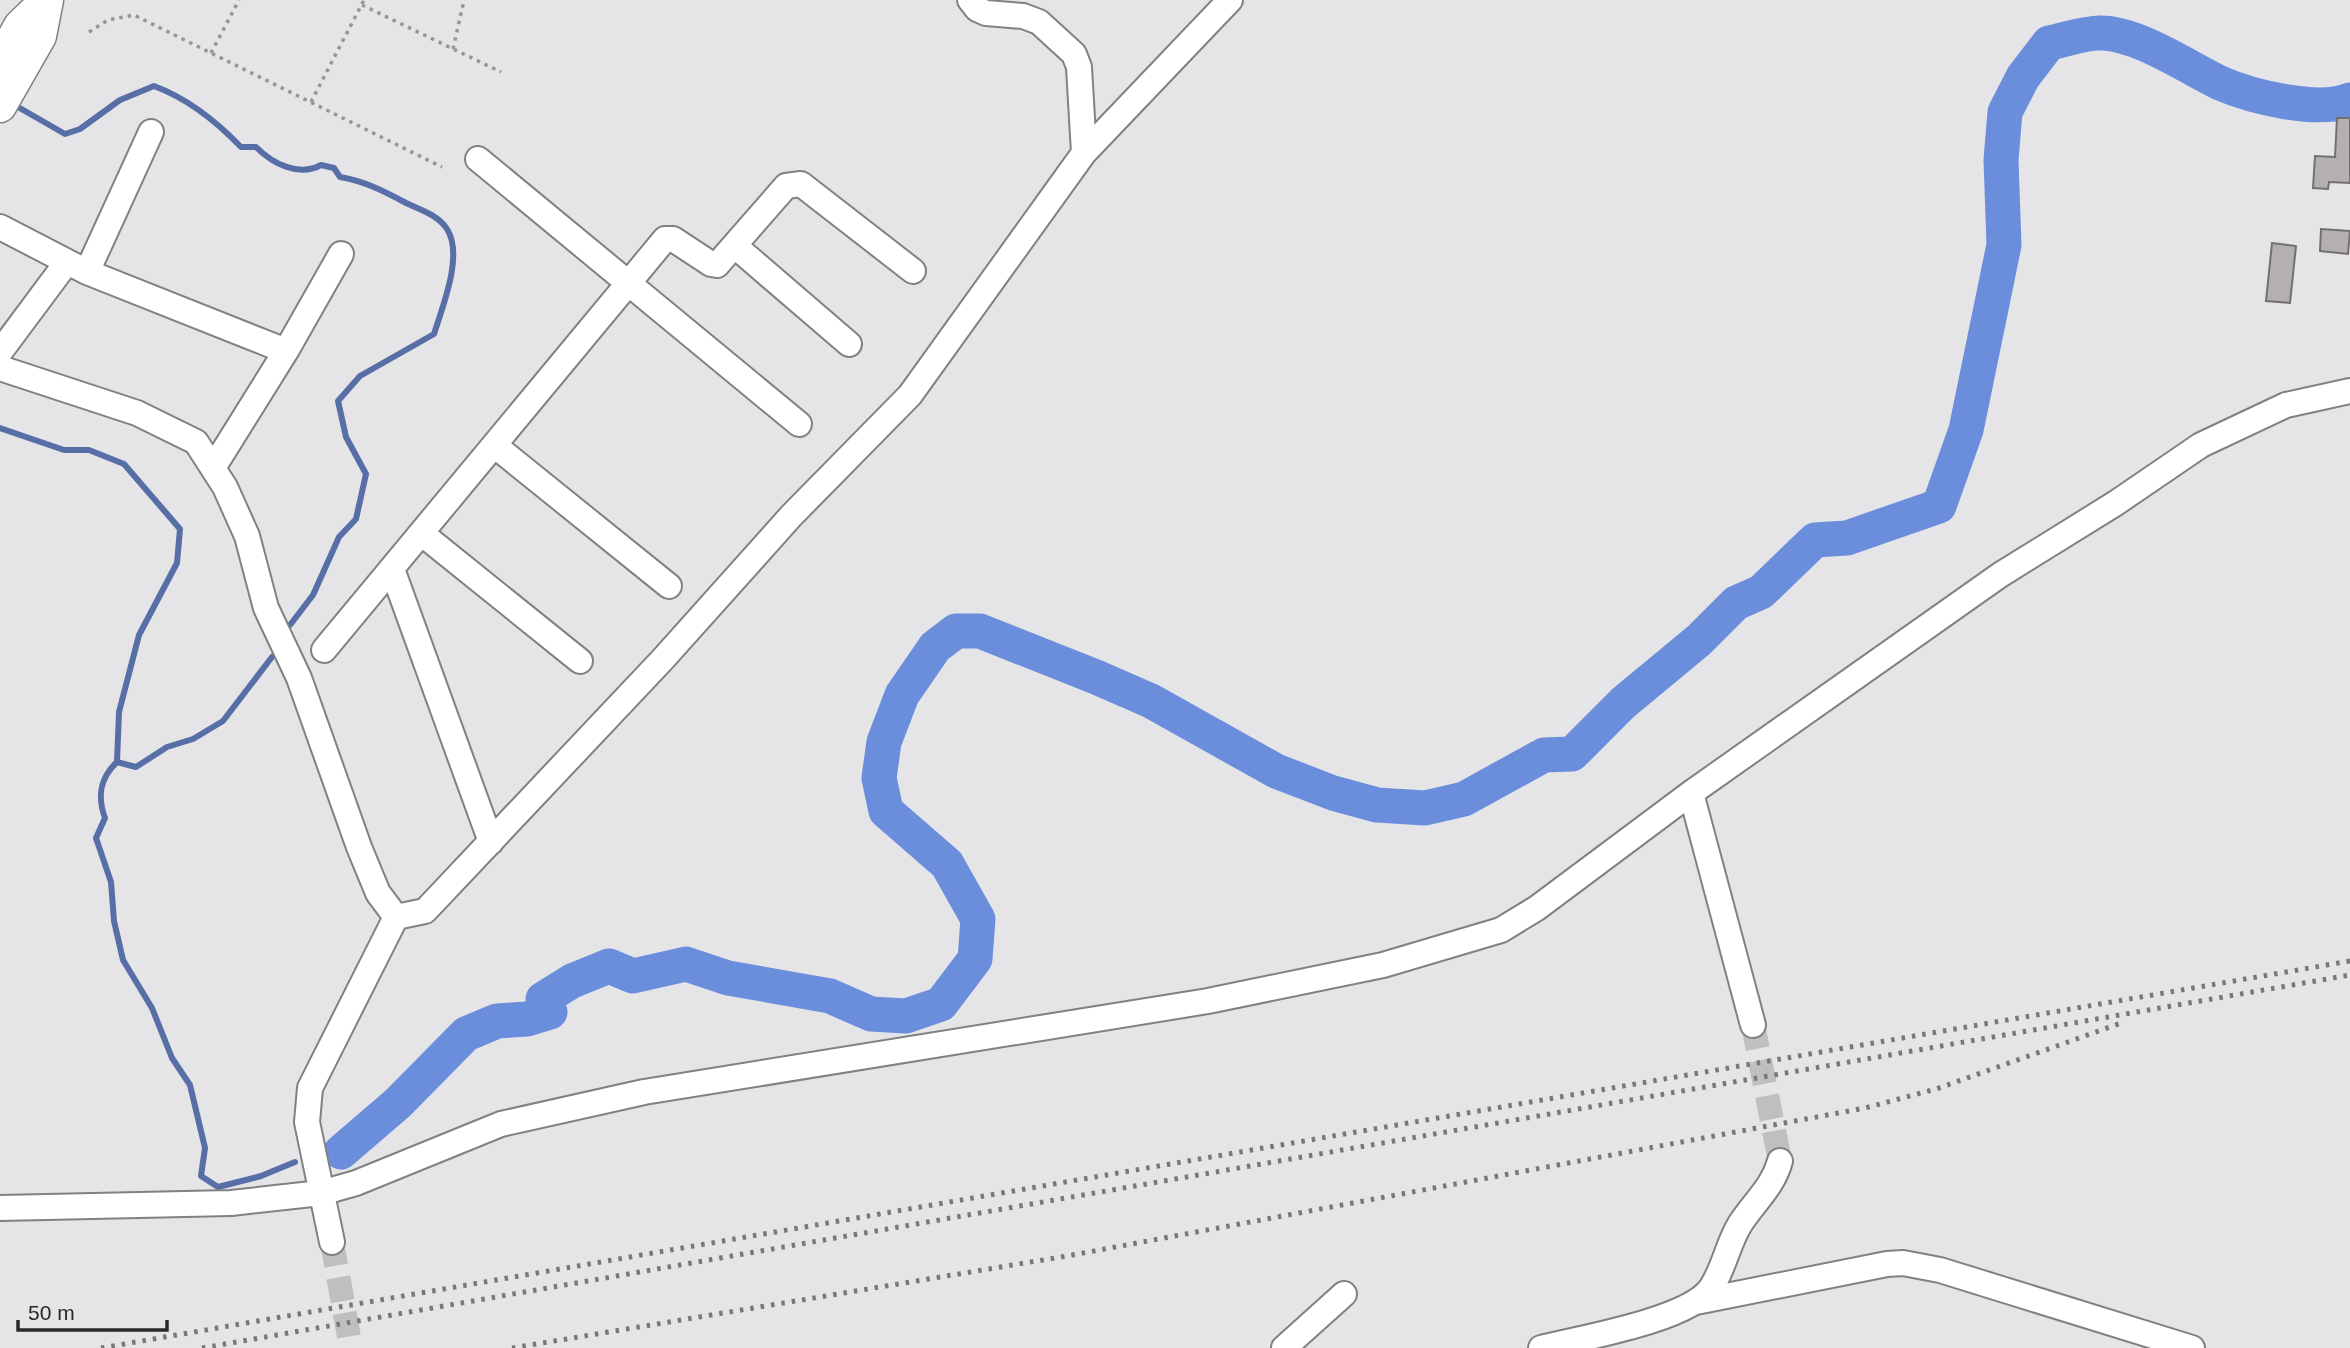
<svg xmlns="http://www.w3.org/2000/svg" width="2350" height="1348" viewBox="0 0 2350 1348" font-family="Helvetica,sans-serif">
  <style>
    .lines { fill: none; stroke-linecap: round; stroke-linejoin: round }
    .stream { stroke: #576fa6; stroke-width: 6 }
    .river { stroke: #6b8edc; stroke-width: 35 }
    .building { fill: #b3b0af; stroke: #73706f; stroke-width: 2 }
    .minor-tunnel { stroke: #bfbfc2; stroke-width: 24; stroke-dasharray: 24 12; stroke-linecap: butt }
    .minor-casing { stroke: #808183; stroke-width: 28 }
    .major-casing { stroke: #808183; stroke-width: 35 }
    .path { stroke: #969699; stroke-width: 3.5; stroke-dasharray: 3.5 5; stroke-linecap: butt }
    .minor { stroke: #fff; stroke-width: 24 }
    .major { stroke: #fff; stroke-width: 32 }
    .rail { stroke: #777879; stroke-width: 5; stroke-dasharray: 3.5 7; stroke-linecap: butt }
  </style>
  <rect width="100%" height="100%" fill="#e5e5e8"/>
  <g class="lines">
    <path class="stream" d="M11,103L65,134L80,129L120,100L154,86C189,99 216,121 241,147H256C273,164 299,177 321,165L334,168L340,177C364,181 384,191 406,203C419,209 438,215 447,229C464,255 442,308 434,334L360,376L338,401L346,437L366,474L356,519L339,537L313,595L290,625
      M0,428L64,450H89L124,464L180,529L177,563L139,635L119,712L117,762
      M272,657L223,721L193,739L167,747L136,767L117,762C100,778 97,796 105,818L96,838L111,882L114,921L123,960L152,1008L172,1058L190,1085L205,1148L201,1176L218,1187L261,1176L295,1162"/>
    <path class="river" d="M341,1152L398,1103L466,1034L497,1021L527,1019L550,1012L543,999L572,981L609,966L633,976L686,964L728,978L830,996L871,1014L906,1016L941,1004L975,959L978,919L947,864L886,811L879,778L884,742L902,695L935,647L956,631H980L1096,677L1151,701L1276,771L1333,793L1377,805L1425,808L1464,799L1544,755L1572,754L1623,703L1699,640L1736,603L1761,592L1815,540L1847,538L1939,506L1966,430L2004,245L2001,160L2005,112L2023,77L2049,43C2065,40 2086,32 2102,33C2139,34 2187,67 2220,83C2252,97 2318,113 2350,100"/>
  </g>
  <path class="building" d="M2337,118H2350V183L2329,182L2328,189L2313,188L2315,156L2335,157Z
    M2321,229L2350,231L2348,254L2320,251Z
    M2272,243L2296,246L2290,303L2266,301Z"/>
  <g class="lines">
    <path class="minor-tunnel" d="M1753,1025L1780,1161
      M332,1242L351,1348"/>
    <g class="minor-casing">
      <path id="minor" d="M970,0L977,9L986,13L1023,16L1039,22L1074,54L1079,67L1084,153
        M478,159L799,424
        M0,227L87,272L286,351
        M735,246L849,344
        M87,272L151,132
        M0,352L67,262
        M0,368L137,413L196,442L225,487L247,536L266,608L299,678L359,847L378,893L396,917L425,911L663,659L791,516L910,395L1084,153L1230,0
        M494,445L669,586
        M213,468L286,351L341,254
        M421,533L580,661
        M392,569L491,842
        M324,650L665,239H673L711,264L717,265L786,186L801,184L913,271
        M1691,793L1753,1025
        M0,1208L231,1203L321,1193L356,1183L501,1124L644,1092L1208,1001L1383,965L1501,930L1537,908L1691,793L2000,575L2116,503L2201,445L2286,405L2350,391
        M332,1242L307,1122L310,1088L396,917
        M1696,1302L1887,1264L1903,1263L1940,1270L2192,1348
        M1284,1348L1344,1294
        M1541,1348C1581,1338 1689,1320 1711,1288C1724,1269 1728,1243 1740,1224C1754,1202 1773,1187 1780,1161"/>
    </g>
    <g class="major-casing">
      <path id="major" d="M0,62L20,26L47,0
        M0,106L40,36L47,0"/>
    </g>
    <path class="path" d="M362,5L501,72
      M89,32L108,20L134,15L442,167
      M453,49L464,0
      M211,53L239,0
      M311,102L364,0"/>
    <use href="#minor" class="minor"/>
    <use href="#major" class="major"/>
    <path class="rail" d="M101,1348L2350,961
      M202,1348L2350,975
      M512,1348L1067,1256L1865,1108L1936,1089L2124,1022"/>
  </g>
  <path d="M18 1320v10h149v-10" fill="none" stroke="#272829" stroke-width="3.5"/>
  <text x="28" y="1320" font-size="21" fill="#272829" stroke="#e5e5e8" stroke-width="5" paint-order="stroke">50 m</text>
</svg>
